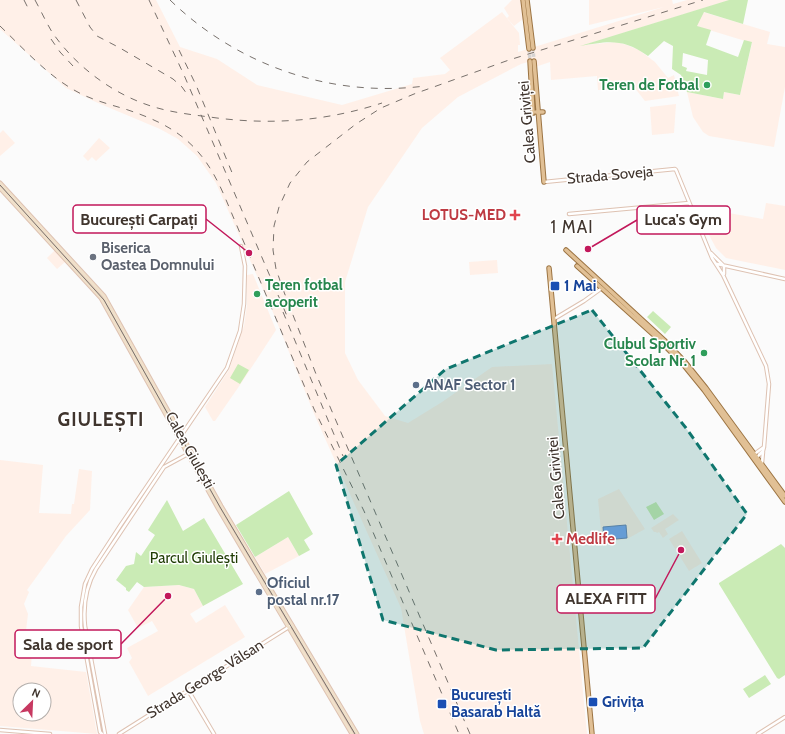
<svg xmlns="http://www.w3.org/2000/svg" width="785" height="734" viewBox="0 0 785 734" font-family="Cabin,sans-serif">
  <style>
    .built { fill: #fff0e8; fill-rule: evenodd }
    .green { fill: #caebb5; fill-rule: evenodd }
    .water { fill: #7ba6ef; stroke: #6984b5 }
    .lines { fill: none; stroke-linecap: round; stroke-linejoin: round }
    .primary-tunnel { stroke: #d6d3d2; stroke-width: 3.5; stroke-dasharray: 3.5 2; stroke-linecap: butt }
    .tertiary-casing { stroke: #dec2b2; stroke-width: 4.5 }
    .secondary-casing { stroke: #dec2b2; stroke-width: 5 }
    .primary-casing { stroke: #9c7443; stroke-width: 5.5 }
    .tertiary { stroke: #fff; stroke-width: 2.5 }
    .secondary { stroke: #f0e0ca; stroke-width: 3 }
    .primary { stroke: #e1c095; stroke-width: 3.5 }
    .tram { stroke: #78716c; stroke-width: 1 }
    .rail { stroke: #78716c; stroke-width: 1; stroke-dasharray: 7 7; stroke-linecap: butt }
    .marked { fill: #0f766e; fill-opacity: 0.2; stroke: #0f766e; stroke-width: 3; stroke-dasharray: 8 5; stroke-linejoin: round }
    .leisure-dot { fill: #2e9e5b; stroke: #fff; stroke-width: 1.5 }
    .health-dot { fill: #e0444e; stroke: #fff; stroke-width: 1.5 }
    .worship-dot { fill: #6b7280; stroke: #fff; stroke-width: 1.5 }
    .transit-dot { fill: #1a4fb4; stroke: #fff; stroke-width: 1.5 }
    .service-dot { fill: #5c6f8a; stroke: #fff; stroke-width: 1.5 }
    .labels { text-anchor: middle; stroke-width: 3; stroke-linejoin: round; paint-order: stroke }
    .leisure-label { font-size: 15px; font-weight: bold; fill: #27864d; stroke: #fff; text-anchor: end }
    .street-label { font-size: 15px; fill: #40352e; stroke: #fff }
    .health-label { font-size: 15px; font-weight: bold; fill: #be3a42; stroke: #fff; text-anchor: end }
    .worship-label { font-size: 15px; font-weight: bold; fill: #5b616d; stroke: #fff; text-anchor: start }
    .transit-label { font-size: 15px; font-weight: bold; fill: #164399; stroke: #fff; text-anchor: start }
    .service-label { font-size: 15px; font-weight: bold; fill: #4e5e75; stroke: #fff; text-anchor: start }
    .park-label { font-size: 15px; fill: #1f3c04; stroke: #fff }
    .quarter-label { font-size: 17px; letter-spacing: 1px; fill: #40352e; stroke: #fff }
    .district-label { font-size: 19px; font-weight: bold; letter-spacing: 1px; fill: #40352e; stroke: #fff }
    .leader { fill: none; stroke: #c2185b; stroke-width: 1.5 }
    .callout-dot { fill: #c2185b; stroke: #fff; stroke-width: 1.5 }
    .callout { fill: #fff; stroke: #c2185b; stroke-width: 1.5 }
    .callout-label { font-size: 16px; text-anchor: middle; font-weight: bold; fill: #40352e }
  </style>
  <rect width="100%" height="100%" fill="#fbfbfb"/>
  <path class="built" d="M0,0H156L180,47L217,59L257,85L342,105L412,84L413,78L445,74L450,70L440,58L502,12L519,33L520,45H518V52L664,7L589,25V0H672L673,4L687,0H730L584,45L616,42L627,45L639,50L655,62L668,78L674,75L679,96L645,101L634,87L598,90L597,76L551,80L550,62L535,67V60L521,64L458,97L422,128L368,207L345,282V353L358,380L385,416L408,423L442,402L492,367L552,364L587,734H424L420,721L401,608L315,416L272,310L216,183L197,156L178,139L160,129L98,103L66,88L0,29Z
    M512,0H521L523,19L514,26L507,18L509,16L504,8Z
    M703,12L770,32L767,44L785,47V87L774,147L709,136L703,132L693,117L687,92L723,99L724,92L740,95L752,43L696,26Z
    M676,104L674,133L652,135L650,107Z
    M3,130L15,143L0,156V133Z
    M99,138L110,148L96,161L92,157L88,161L83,156Z
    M766,203L785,206V270L726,258L716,248L694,207L763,219Z
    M55,250L65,262L57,269L47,258Z
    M497,260L498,273L470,275L469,262Z
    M253,274L276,330L242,382L215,421H213L205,407L229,370L244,326L247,305V275Z
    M0,460L43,465L39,513L71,514L72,504H74L79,469L92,471L90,510L66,536L27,590L29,592L24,604L28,614L25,639L33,640L31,666L86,672L97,734L0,726ZM20,690H44V714H20Z
    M619,489L645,529L627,539L602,542L598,499Z
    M673,514L679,520L665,529L668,534L663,538L659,532L657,533L656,532H654L651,528Z
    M682,531L702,563L689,571L669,539Z
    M288,537L299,556L265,574L255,557Z
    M179,585L194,589L203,606L190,614L196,623L225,605L245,637L148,696L129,662L132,658L127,648L158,631L152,621L138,628L128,610L144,587Z"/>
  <path class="green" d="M729,0H748L743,24L704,12L697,26L711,30L706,45L738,57L744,40L752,42L740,95L724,92L723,99L687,92L681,75L672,69L673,46L664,41L648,56C623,38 608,41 580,46ZM683,53L708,60L707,75L686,71L687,68L682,66Z
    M653,311L671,327L665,334L647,317Z
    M238,364L249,370L240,384L230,378Z
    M289,491L313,534L304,540L310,550L299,556L288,537L255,557L236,525Z
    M167,500L183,531L204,518L243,584L203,606L194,589L179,585L144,587L137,582L129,592L126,590V588L116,580L126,566L134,564L136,552L141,556L155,535L148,530Z
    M656,502L664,514L654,520L646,507Z
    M781,544L785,548V675L779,679L777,678L719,584V583Z
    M765,675L771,684L749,698L743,689Z"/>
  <path class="water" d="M626,525L627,538L604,540L603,527Z"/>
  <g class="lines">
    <path class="primary-tunnel" d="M533,48L534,61
      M529,49L530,61"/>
    <g class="tertiary-casing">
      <path id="tertiary" d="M544,182L675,169L676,170L712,258L723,275L766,366L769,384L764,447L763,451L756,458
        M569,214L689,203
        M711,253L724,266V274
        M717,264L785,279
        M554,319L584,301L602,288
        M753,455L764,447
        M762,463L763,452
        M188,690L214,734
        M0,730L50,734
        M102,734L100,732L81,626V607L85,584L92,569L120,526L227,368L240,331L244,304L245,266L241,246
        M105,734L85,626C83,606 86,586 96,569L164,467L188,454
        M119,734L292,625
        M758,734L785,717"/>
    </g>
    <g class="secondary-casing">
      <path id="secondary" d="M0,183L104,296L221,506L357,734
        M0,188L101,298L218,508L352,734"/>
    </g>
    <g class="primary-casing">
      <path id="primary" d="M523,0L529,49
        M527,0L533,48
        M530,61L533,113
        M534,61L544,182
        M536,112H543
        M566,250L664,340L685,362L706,388L785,496
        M577,266L656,337L682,363L704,390L785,502
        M549,268L592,734"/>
    </g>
    <use href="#tertiary" class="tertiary"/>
    <use href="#secondary" class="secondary"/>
    <use href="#primary" class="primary"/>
    <path class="tram" d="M0,185L104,300L220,507L355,734"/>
    <path class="rail" d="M24,0L28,8
      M35,0C41,11 46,22 52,32C76,67 114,95 154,107C174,113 195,115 217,118C273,125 327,121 382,103
      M76,0L90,27L97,36L120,48L173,79L182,87L189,97
      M149,0L184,75L287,316
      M170,0C238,66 332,98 425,86
      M0,26C23,48 46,74 74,90C89,99 108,104 125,109C177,126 202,145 224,195L314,409L364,511L459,734
      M51,39L60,52L73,66
      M179,50L196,85L233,175
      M283,312L343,456
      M470,734L316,374L284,292L276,269L273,250L274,226L279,207L290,183L307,162L356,124L381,108L414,94L509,60L703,0"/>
  </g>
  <path class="marked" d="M592,310L686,428L747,514L643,648L496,650L383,620L336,465L446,369Z"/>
  <g class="leisure-dot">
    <circle cx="707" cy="85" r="4"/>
    <circle cx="257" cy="294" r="4"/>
    <circle cx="704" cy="353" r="4"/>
  </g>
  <g class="health-dot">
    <path d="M513 209h4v4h4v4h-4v4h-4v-4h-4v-4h4z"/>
    <path d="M555 533h4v4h4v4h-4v4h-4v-4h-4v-4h4z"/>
  </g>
  <circle class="worship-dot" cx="93" cy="257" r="4"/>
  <g class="transit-dot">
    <rect x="550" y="281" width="10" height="10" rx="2"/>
    <rect x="588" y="697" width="10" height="10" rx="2"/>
    <rect x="437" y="699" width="10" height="10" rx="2"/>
  </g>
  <g class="service-dot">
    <circle cx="416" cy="385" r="4"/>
    <circle cx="259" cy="592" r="4"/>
  </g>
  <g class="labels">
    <g class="leisure-label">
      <text x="699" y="90">Teren de Fotbal</text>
      <text x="265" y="290" text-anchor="start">Teren fotbal<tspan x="265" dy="17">acoperit</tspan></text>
      <text x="696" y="349">Clubul Sportiv<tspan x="696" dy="17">Scolar Nr. 1</tspan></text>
    </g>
    <g class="street-label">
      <text transform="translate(527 122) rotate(-95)" y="5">Calea Griviței</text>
      <text transform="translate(610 175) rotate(-5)" y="5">Strada Soveja</text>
      <text transform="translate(190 450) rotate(61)" y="5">Calea Giulești</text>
      <text transform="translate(556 478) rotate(-95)" y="5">Calea Griviței</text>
      <text transform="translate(205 679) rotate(-32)" y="5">Strada George Vâlsan</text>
    </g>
    <g class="health-label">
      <text x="506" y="220">LOTUS-MED</text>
      <text x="566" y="544" text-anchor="start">Medlife</text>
    </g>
    <g class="worship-label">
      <text x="101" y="253">Biserica<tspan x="101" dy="17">Oastea Domnului</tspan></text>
    </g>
    <g class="transit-label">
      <text x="564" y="291">1 Mai</text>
      <text x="451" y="700">București<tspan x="451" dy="17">Basarab Haltă</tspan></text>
      <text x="602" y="707">Grivița</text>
    </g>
    <g class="service-label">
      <text x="424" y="390">ANAF Sector 1</text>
      <text x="267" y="588">Oficiul<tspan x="267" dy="17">postal nr.17</tspan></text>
    </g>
    <g class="park-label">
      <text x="194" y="563">Parcul Giulești</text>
    </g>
    <g class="quarter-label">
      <text x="572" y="233">1 MAI</text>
    </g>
    <g class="district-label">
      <text x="101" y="426">GIULEȘTI</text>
    </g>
  </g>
  <path class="leader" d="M249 253L206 219M588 249L637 220M681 550L655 599M168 596L121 644"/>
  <g class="callout-dot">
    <circle cx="249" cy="253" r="4"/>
    <circle cx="588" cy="249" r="4"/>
    <circle cx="681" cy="550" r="4"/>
    <circle cx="168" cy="596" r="4"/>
  </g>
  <g class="callout">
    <rect x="73" y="205" width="133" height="28" rx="4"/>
    <rect x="637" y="206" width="93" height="28" rx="4"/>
    <rect x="557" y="585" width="98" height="28" rx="4"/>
    <rect x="15" y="630" width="106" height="28" rx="4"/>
  </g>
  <g class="callout-label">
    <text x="139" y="225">București Carpați</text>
    <text x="683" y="225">Luca's Gym</text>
    <text x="606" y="604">ALEXA FITT</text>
    <text x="68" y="650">Sala de sport</text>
  </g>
  <g transform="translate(32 702) rotate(24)"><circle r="19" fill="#ffffff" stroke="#b3aeab"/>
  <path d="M0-3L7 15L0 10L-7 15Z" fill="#c73961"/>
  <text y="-6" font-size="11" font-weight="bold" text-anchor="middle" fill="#40352e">N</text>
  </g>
</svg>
